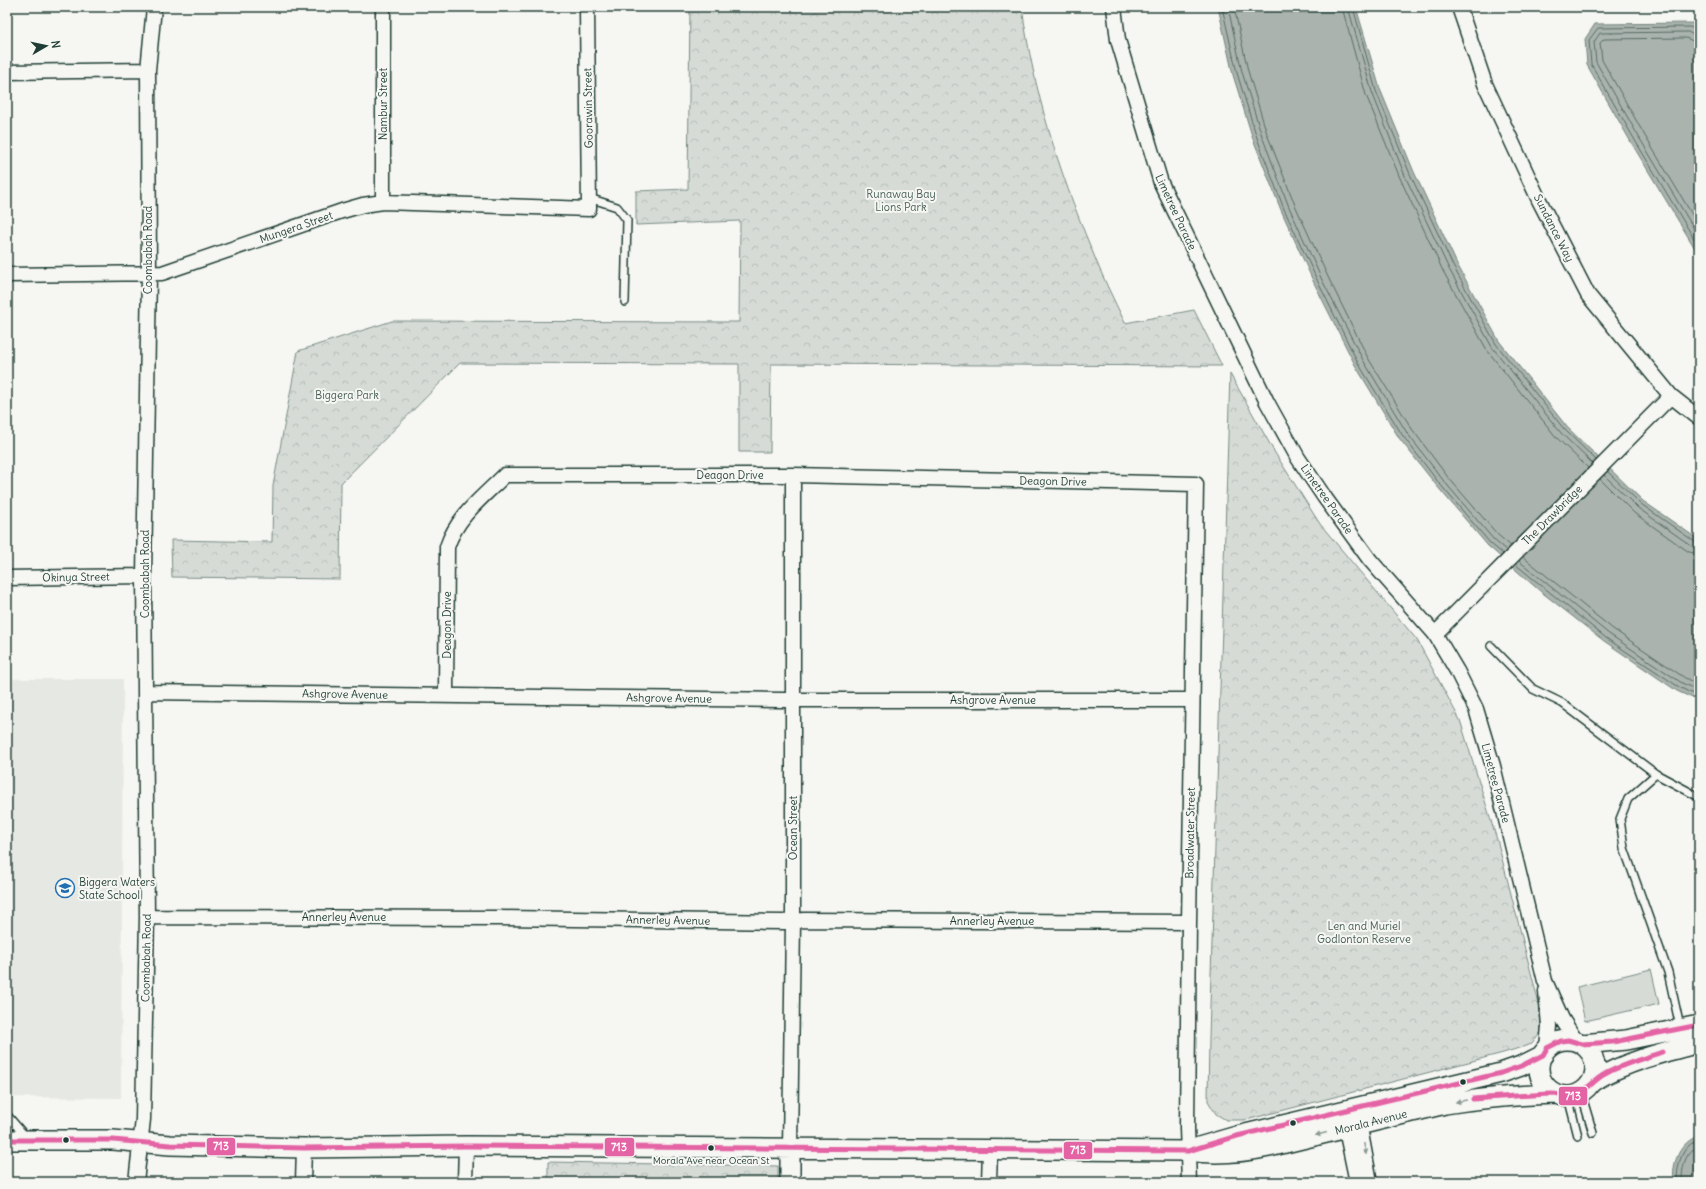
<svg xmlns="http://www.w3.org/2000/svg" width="1706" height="1189" viewBox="0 0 1706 1189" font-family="Delius,sans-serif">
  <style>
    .built { fill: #e6e8e4 }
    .forest { fill: url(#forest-crowns); stroke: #7a8c85 }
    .pitch { fill: #d6dbd6; stroke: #7a8c85 }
    .water { fill: #aab3ae; stroke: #72847d }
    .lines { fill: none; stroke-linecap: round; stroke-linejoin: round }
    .shore { stroke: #576c65; stroke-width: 1 }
    .lane-casing { stroke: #1f3d34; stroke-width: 10 }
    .street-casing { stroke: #1f3d34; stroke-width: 17 }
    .secondary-casing { stroke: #1f3d34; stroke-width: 22 }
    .lane { stroke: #f6f6f2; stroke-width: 7 }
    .street { stroke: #f6f6f2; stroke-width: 14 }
    .secondary { stroke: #f6f6f2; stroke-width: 19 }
    .bus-1-casing { stroke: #f6f6f2; stroke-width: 8 }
    .bus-1 { stroke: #e463a4; stroke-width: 5 }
    .oneway { fill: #8a9a93 }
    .bus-dot { fill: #1f3d34; stroke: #f6f6f2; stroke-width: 1.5 }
    .labels { text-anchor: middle; stroke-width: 4; stroke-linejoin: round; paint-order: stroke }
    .bus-label { font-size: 10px; fill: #1f3d34; stroke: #f6f6f2 }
    .street-label { font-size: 11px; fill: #1f3d34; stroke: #f6f6f2 }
    .park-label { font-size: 11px; fill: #445d54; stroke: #f6f6f2 }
    .poi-label { font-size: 11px; fill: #1f3d34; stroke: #f6f6f2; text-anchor: start }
    .line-badge { stroke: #f6f6f2; stroke-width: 1.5 }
    .badge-label { font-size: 11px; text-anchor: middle; font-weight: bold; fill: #fff }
  </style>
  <defs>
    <pattern id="forest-crowns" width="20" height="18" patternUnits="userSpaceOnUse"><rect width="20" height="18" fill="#d6dbd6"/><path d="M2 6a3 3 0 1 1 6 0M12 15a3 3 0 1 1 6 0" fill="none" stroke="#b7bdb8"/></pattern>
  </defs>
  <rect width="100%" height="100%" fill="#f6f6f2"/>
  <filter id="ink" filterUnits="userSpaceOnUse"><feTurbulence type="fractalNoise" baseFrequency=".025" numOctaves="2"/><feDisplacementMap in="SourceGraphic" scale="8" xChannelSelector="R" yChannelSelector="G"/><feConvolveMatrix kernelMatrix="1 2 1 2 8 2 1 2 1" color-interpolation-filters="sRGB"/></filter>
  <g filter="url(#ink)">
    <path class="built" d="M7,679H123L121,1098L7,1097Z"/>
    <path class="forest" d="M690,7H1022C1033,90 1059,171 1091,248C1101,274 1113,298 1125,323L1194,310L1222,366L771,364L770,452H739V364L460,363L341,483L340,579L172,577L171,540L272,542L273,486L298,351L392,321L739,322L740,221L636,225V191L688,189Z
      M1230,374L1275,453L1320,524L1417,640L1460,720L1498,843L1540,1008L1541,1032L1532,1044L1503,1053L1246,1120H1226L1216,1114L1208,1101L1209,1038Z
      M548,1162L778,1166V1182H548Z"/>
    <path class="pitch" d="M1651,969L1659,1004L1585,1021L1577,987Z"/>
    <path class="water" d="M1218,7H1356L1380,89L1414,172L1457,264L1499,341L1567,427L1643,501L1699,540V701L1677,691L1604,641L1540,591L1488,546L1436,485L1399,438L1355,365L1314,283L1281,210L1253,139L1233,75Z
      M1693,23L1699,29V255L1632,144L1587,65L1585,39L1595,24Z
      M1699,1136V1182H1674C1671,1164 1680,1141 1699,1136Z"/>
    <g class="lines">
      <path class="shore" d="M1222,7L1237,73L1257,138L1284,209L1318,282L1358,363L1403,436L1439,483L1490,543L1503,554
        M1228,7L1242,72L1262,136L1289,207L1322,280L1363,360L1407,433L1443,480L1494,540L1507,551
        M1234,7L1248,71L1267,134L1295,205L1328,277L1368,358L1412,429L1447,476L1498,535L1511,546
        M1342,7L1366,95L1400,178L1443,271L1487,350L1556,437L1588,468
        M1348,7L1372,92L1405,176L1449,269L1492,347L1561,433L1593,464
        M1353,7L1376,91L1410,174L1453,266L1496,344L1564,429L1596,460
        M1699,31L1690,27L1598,28L1589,40L1591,64L1636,142L1699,247
        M1699,36L1694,35L1688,32L1600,33L1594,42L1596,62L1640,139L1699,237
        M1699,42L1693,41L1686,38L1604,39L1600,43L1602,60L1645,136L1699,226
        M1607,471L1641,504L1695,542L1699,543
        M1604,475L1638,508L1693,547L1699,548
        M1600,479L1634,513L1689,552L1699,554
        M1523,557L1613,629L1685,678L1699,685
        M1519,561L1609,634L1682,683L1699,691
        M1515,564L1606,638L1679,687L1699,697
        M1677,1182C1677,1166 1681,1145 1699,1140
        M1682,1182C1682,1168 1684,1152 1699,1146"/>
      <g class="lane-casing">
        <path id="lane" d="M589,198L617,207L627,220L625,302
          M1491,646L1533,689L1562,703L1656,774L1628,799L1620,819L1624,848L1668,972L1680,1027
          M1656,774L1699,797
          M1581,1093L1593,1133
          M1568,1097L1578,1136
          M7,1115L26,1137"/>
      </g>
      <g class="street-casing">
        <path id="street" d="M1114,7L1118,40L1161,183L1267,402L1298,458L1325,498L1370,560L1435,634L1457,671L1476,709L1493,766L1545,981L1562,1019L1576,1041
          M1459,7L1485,84L1539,200L1588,295L1671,396L1699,418
          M7,72L148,70
          M383,202V7
          M7,275L162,273L342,211L363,205L383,202L589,209L587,7
          M7,578L144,576
          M1435,634L1671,396
          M145,692L783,700H1192
          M446,695L447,547C457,516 483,497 505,475H793L1196,484L1189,922L1187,1128L1189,1182
          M147,917L499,918L783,922L804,920L1189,922
          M1546,991L1549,1026L1547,1048
          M1358,1117L1370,1182
          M1344,1120L1357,1182
          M790,1149L793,921V475
          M136,1182L143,1119L147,917L144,576L149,274L148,70L154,7
          M303,1182L304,1148
          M465,1182L466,1146
          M989,1182L990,1150"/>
      </g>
      <g class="secondary-casing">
        <path id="secondary" d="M1539 1068a28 28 0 1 1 56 0a28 28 0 1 1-56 0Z
          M1582,1044L1626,1040L1699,1025
          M1593,1081C1625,1062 1663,1052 1699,1043
          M7,1140H113L170,1145L304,1148L466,1146L1188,1151C1216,1155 1241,1153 1269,1147L1445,1104C1482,1098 1518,1095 1556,1094
          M1199,1147L1237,1136L1501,1073L1521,1066L1543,1055
          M790,1182V1149"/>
      </g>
      <use href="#lane" class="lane"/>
      <use href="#street" class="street"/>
      <use href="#secondary" class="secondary"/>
      <g class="bus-1-casing">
        <path id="bus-1" d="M1473,1099C1499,1097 1526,1095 1552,1094C1560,1094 1565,1098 1573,1096C1586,1093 1593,1080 1605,1074C1622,1064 1643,1059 1662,1052
          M7,1140H113L170,1145L304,1148L466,1146L1188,1151L1237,1136L1501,1073L1521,1066L1543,1055L1547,1048L1561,1041L1568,1040L1582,1044L1613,1042L1699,1025"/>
      </g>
      <use href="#bus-1" class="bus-1"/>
    </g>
    <defs><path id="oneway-solid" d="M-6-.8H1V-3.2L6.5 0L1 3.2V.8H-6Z"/></defs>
    <g class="oneway">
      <use href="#oneway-solid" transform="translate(1461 1101) rotate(170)"/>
      <use href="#oneway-solid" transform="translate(1321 1134) rotate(166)"/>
      <use href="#oneway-solid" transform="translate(1365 1149) rotate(79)"/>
    </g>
  </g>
  <defs>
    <g id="school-ring" transform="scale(1)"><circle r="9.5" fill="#f6f6f2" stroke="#1f6fb2" stroke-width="1.5"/><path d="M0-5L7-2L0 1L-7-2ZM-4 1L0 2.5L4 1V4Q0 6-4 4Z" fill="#1f6fb2"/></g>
  </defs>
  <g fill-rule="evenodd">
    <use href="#school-ring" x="65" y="888"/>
  </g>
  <g class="bus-dot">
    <circle cx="1463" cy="1082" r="3.5"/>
    <circle cx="1293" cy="1123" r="3.5"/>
    <circle cx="66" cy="1140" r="3.5"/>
    <circle cx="711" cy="1148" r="3.5"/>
  </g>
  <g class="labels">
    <g class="bus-label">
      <text x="711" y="1164">Morala Ave near Ocean St</text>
    </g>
    <g class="street-label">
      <text transform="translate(383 104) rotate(-90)" y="4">Nambur Street</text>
      <text transform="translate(588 108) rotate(-91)" y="4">Goorawin Street</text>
      <text transform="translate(1176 212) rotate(65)" y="4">Limetree Parade</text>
      <text transform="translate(296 227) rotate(-19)" y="4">Mungera Street</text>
      <text transform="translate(1554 228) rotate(63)" y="4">Sundance Way</text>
      <text transform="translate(148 250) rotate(-90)" y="4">Coombabah Road</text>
      <text x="730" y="479">Deagon Drive</text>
      <text transform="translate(1053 481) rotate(1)" y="4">Deagon Drive</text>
      <text transform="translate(1327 499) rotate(55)" y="4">Limetree Parade</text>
      <text transform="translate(1552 515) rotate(-45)" y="4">The Drawbridge</text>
      <text transform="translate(145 574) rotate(-90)" y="4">Coombabah Road</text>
      <text transform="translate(76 577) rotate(-1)" y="4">Okinya Street</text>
      <text transform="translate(447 625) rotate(-90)" y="4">Deagon Drive</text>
      <text transform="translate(345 694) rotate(1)" y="4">Ashgrove Avenue</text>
      <text transform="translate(669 698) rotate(1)" y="4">Ashgrove Avenue</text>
      <text x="993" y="704">Ashgrove Avenue</text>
      <text transform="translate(1496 783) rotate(75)" y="4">Limetree Parade</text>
      <text transform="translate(793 828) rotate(-90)" y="4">Ocean Street</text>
      <text transform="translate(1190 833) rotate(-89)" y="4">Broadwater Street</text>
      <text x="344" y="921">Annerley Avenue</text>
      <text transform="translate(668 920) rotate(1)" y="4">Annerley Avenue</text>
      <text x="992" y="925">Annerley Avenue</text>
      <text transform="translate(146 958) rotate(-89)" y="4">Coombabah Road</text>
      <text transform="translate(1371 1122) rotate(-14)" y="4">Morala Avenue</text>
    </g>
    <g class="park-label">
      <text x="901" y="198">Runaway Bay<tspan x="901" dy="13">Lions Park</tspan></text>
      <text x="347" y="399">Biggera Park</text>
      <text x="1364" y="930">Len and Muriel<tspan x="1364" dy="13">Godlonton Reserve</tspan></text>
    </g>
    <g class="poi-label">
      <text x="79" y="886">Biggera Waters<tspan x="79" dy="13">State School</tspan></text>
    </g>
  </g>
  <g class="line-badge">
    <rect x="1558" y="1086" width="30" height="20" rx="4" fill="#e463a4"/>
    <rect x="206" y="1137" width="30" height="19" rx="4" fill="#e463a4"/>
    <rect x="604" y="1137" width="31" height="20" rx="4" fill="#e463a4"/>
    <rect x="1063" y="1141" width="30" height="19" rx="4" fill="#e463a4"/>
  </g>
  <g class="badge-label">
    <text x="1573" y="1100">713</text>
    <text x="221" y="1150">713</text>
    <text x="619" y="1151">713</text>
    <text x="1078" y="1154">713</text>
  </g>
  <rect width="1706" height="1189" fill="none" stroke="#f6f6f2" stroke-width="24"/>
  <rect x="12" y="12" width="1682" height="1165" fill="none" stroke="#1f3d34" stroke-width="1.5" filter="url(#ink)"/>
  <g transform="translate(46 46) rotate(81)" stroke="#f6f6f2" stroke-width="3" paint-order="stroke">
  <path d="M0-3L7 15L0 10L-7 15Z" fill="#1f3d34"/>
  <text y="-6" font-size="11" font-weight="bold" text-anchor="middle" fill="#1f3d34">N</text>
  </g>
</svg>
